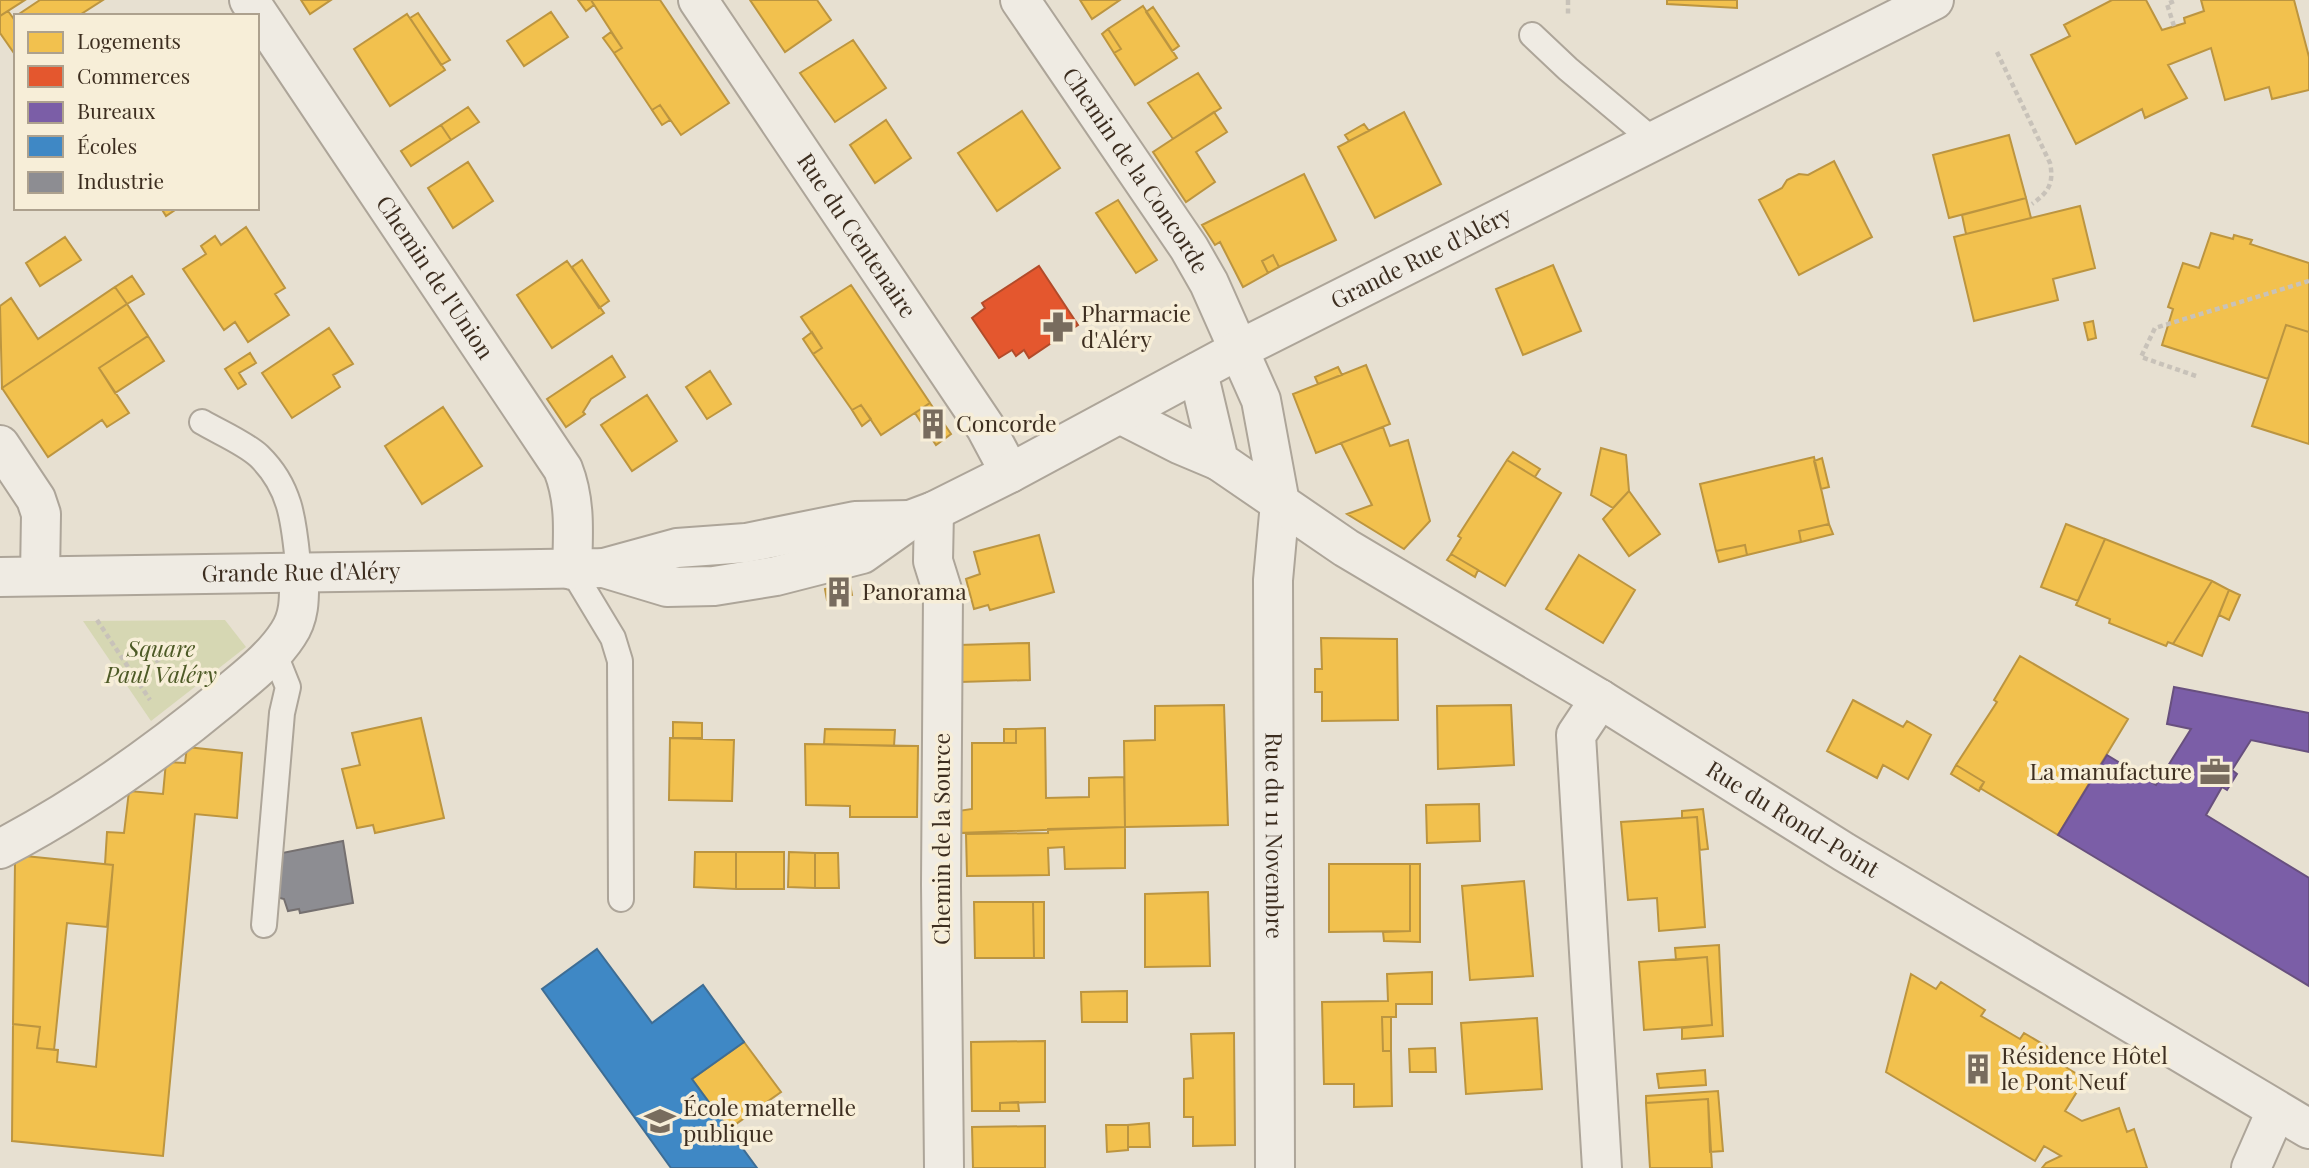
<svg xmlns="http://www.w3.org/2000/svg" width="2309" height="1168" viewBox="0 0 2309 1168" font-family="'Playfair Display',serif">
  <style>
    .green { fill: #d6d7b3 }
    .homes { fill: #f2c14e; stroke: #bc9540; stroke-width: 2 }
    .shops { fill: #e4572e; stroke: #b24b2a; stroke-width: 2 }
    .offices { fill: #7b5ea7; stroke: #68507e; stroke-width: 2 }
    .schools { fill: #3f88c5; stroke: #3e6d94; stroke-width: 2 }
    .industry { fill: #8d8d92; stroke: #757070; stroke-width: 2 }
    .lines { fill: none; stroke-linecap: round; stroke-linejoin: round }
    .service-casing { stroke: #ada599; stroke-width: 28 }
    .minor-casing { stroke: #ada599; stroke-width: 42 }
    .tertiary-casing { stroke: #ada599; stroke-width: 42 }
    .path { stroke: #c8c2b9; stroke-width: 4.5; stroke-dasharray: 5 3.5; stroke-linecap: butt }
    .service { stroke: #efebe3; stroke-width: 24 }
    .minor { stroke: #efebe3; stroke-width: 38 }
    .tertiary { stroke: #efebe3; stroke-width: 38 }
    .labels { text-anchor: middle; stroke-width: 7; stroke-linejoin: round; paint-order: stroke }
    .street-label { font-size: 23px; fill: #3d2e20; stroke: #f7eed8 }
    .poi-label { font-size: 23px; fill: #3d2e20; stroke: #f7eed8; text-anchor: start }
    .park-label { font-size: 23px; font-style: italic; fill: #4d5a26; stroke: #f7eed8 }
  </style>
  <rect width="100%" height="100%" fill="#e7e0d1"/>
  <path class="green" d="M225,620L246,647L151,721L83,621Z"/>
  <path class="homes" d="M0,0H25L0,16Z
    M40,0H103L78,16H16Z
    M301,0H331L310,14Z
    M578,0H591L594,5L586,11Z
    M591,0H660L729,103L681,135L660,105L652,110L614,53L622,48Z
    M750,0H817L831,20L785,52Z
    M1080,0H1120L1092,19Z
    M1667,0H1737V8L1667,4Z
    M2112,0H2146L2162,30L2185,23L2184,18L2204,11L2201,0H2294L2309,57V90L2272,99L2269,87L2225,100L2211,48L2168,65L2187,98L2145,118L2142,109L2076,144L2031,55L2070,36L2064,25Z
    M1143,6L1177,58L1135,85L1114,53L1121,49L1108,29Z
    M1153,7L1179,46L1172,51L1146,12Z
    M8,11L16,22V56L0,33V16Z
    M551,12L568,37L524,66L507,41Z
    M418,13L450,60L441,65L410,18Z
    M407,14L445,70L390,106L354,49Z
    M1108,29L1121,49L1114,53L1102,34Z
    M611,32L622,48L614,53L603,38Z
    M853,40L886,88L835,122L800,73Z
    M1198,73L1221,108L1173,139L1148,103Z
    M660,105L670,120L662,125L652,110Z
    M468,107L479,122L451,140L441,125Z
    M1022,111L1060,168L997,211L958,153Z
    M1214,112L1227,132L1196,152L1215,182L1186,202L1153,152Z
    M1404,112L1441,184L1375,218L1338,147Z
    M886,120L911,158L875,183L850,145Z
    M1364,124L1369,131L1349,141L1345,135Z
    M441,125L451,140L411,166L401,151Z
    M2009,135L2026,198L1949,218L1933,155Z
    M1834,161L1872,237L1799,275L1759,200L1782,188L1787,180L1799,174L1808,175Z
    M468,162L493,201L453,228L428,188Z
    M1304,174L1336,240L1279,267L1273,255L1262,261L1268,273L1243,287L1220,242L1215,245L1202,225Z
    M2026,198L2031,218L1966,234L1962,215Z
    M1118,200L1157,260L1136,273L1096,213Z
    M2080,206L2095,268L2053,279L2058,300L1974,321L1954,237Z
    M161,208H178L166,216Z
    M246,227L285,288L275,294L289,315L248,342L235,322L224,330L183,269L206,254L201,246L215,236L221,245Z
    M2211,233L2233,239L2234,235L2252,240L2250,244L2309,263V332L2286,325L2268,379L2162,345L2173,309L2168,307L2183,263L2199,268Z
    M65,237L81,260L40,286L26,263Z
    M1273,255L1279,267L1268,273L1262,261Z
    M582,260L609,301L599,308L572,267Z
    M567,261L604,313L552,348L517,295Z
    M1553,265L1581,331L1523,355L1496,289Z
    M132,276L144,294L127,304L115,287Z
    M851,285L930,403L881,435L861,405L852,410L813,354L822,348L801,317Z
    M115,287L127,304L2,388L0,306L11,298L38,339Z
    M127,304L148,336L99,368L129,413L107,427L102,420L48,457L2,388Z
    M2093,321L2096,338L2088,340L2084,323Z
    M2286,325L2309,332V444L2252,426Z
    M329,328L353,364L333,375L340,387L292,418L262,373Z
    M812,332L822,348L813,354L803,339Z
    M148,336L164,361L115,393L99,368Z
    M250,353L256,363L239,373L246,384L238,389L225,369Z
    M612,356L625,377L591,399L583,412L585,414L566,427L547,399Z
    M1366,365L1390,424L1316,453L1293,394Z
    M1338,367L1342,375L1318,384L1315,377Z
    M710,371L731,404L707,419L686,387Z
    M647,395L677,441L632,471L601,425Z
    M930,403L951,434L936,445L915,413Z
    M861,405L871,419L862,426L852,410Z
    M443,407L482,466L422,504L385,446Z
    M1383,427L1390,446L1408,440L1430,521L1404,549L1347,514L1372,505L1341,443Z
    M1601,448L1626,455L1629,491L1613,508L1591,495Z
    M1513,452L1540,469L1535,477L1507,460Z
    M1814,457L1829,524L1799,531L1801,542L1747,555L1745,545L1716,551L1700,484Z
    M1822,458L1829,487L1821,489L1814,461Z
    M1507,460L1561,493L1505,586L1451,554L1461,538L1458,536Z
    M1629,491L1660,534L1629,556L1603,519Z
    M1829,524L1833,534L1801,542L1799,531Z
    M2066,524L2105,539L2078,601L2041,587Z
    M1039,535L1054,592L990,610L988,605L974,609L966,579L980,574L974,552Z
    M2105,539L2212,581L2173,644L2168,642L2166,646L2109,623L2110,619L2076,605Z
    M1745,545L1747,555L1719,562L1716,551Z
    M1451,554L1478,570L1475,577L1447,560Z
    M1579,555L1635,590L1603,643L1546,609Z
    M2212,581L2229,590L2202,656L2173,644Z
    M850,584L852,595L827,600L825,589Z
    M2229,590L2240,595L2229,620L2219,615Z
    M1321,638L1397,639L1398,720L1322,721V692H1315V669H1322Z
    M1029,643L1030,680L960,682L959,645Z
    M2020,656L2128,719L2058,835L1980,788L1984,782L1956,765L1997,702L1994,700Z
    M1853,700L1903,727L1907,721L1931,735L1908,779L1883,765L1877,778L1827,751Z
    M1224,705L1228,825L1125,827L1124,741L1155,740V706Z
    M1511,705L1514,765L1438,769L1437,706Z
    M421,718L444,818L375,833L373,825L357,828L342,769L360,765L352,733Z
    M673,722L702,723V738H673Z
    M1045,728L1046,798L1089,797V778L1124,777L1125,827L958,833V811L972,809V743H1016V729Z
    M825,729L895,730L894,746L824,744Z
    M1004,729H1016V743H1004Z
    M670,738L734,740L732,801L669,800Z
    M805,744L918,746L917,817H850V806L806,805Z
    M187,747L242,753L237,818L195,814L163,1156L12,1141L13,1024L40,1027L37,1048L58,1050L57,1062L96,1067L113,865L105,864L107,832L124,833L129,791L163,794L166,762L185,763Z
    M1956,765L1984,782L1979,791L1951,774Z
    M1479,804L1480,841L1427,843L1426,805Z
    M1703,809L1708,849L1700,850L1697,817L1682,818V811Z
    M1697,817L1705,927L1659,931L1657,898L1628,900L1621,822Z
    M1125,827V868L1065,869L1064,847L1048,848L1049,875L967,876L966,834L1048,833V829Z
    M695,852H736V889L694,887Z
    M736,852H784V889H736Z
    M789,852L815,853V888L788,887Z
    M815,853H838L839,888H815Z
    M25,856L113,865L107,927L67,923L54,1050L37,1048L40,1027L13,1024L15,862Z
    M1329,864H1410V931L1329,932Z
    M1410,864H1420V942L1384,941L1383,932L1410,931Z
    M1524,881L1533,976L1470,980L1462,886Z
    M1208,892L1210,966L1145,967V894Z
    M974,902H1033L1034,958H975Z
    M1033,902H1044V958H1034Z
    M1719,945L1723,1036L1682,1039V1028L1712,1025L1707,957L1676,960L1675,948Z
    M1707,957L1712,1025L1644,1030L1639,962Z
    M1432,972V1004H1396V1017H1382L1383,1051H1391L1392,1106L1354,1107V1084H1324L1322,1002L1388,1001L1387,974Z
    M1911,974L1936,989L1941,982L1985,1010L1981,1016L2020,1039L2024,1033L2068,1059L2064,1066L2085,1079L2065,1111L2082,1121L2119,1108L2127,1132L2134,1129L2147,1168H2042L2046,1163L2061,1156L2044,1146L2035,1161L1886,1072Z
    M1127,991V1022H1082L1081,992Z
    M1382,1017H1391V1051H1383Z
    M1537,1018L1542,1089L1466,1094L1461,1023Z
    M1234,1033L1235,1145L1193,1146V1117H1184V1079L1193,1078L1191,1034Z
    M1045,1041V1102L1000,1103V1111H972L971,1042Z
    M744,1042L781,1092L729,1129L692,1079Z
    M1435,1048L1436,1072H1410L1409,1049Z
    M1705,1070L1706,1085L1659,1088L1657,1074Z
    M1718,1091L1723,1151L1710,1152L1708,1099L1646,1103V1096Z
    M1708,1099L1712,1168H1650L1646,1103Z
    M1018,1102L1019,1111H1000V1103Z
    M1149,1123L1150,1147H1128V1125Z
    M1106,1125H1128V1150L1107,1152Z
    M1045,1126V1168H973L972,1127Z"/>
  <path class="shops" d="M1039,266L1078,325L1029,358L1024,350L1016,356L1012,350L999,358L972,318L985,308L982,303Z"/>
  <path class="offices" d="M2174,687L2309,713V752L2251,740L2232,770L2237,774L2227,790L2222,787L2206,815L2309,878V986L2058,835L2107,755L2156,785L2191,729L2167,724Z"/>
  <path class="schools" d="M597,949L652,1023L703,985L744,1042L692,1079L757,1168H671L542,989Z"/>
  <path class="industry" d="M343,841L353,903L300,913L299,909L288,911L284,899L276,897L282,853Z"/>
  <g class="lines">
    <g class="service-casing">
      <path id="service" d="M1532,35L1568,69L1654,141
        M202,422C219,432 245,443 259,456C294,490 294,528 299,573
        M572,570L613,638L620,661L621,899
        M264,925L282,713L288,687L274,652"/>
    </g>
    <g class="minor-casing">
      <g id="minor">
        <path id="s1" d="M249,0L563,469C576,502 573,535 572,570"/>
        <path id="s2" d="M698,0L986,428L1010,473"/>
        <path id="s3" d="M1020,0L1189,248L1209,283L1261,400L1280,503L1273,580L1275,1168"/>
        <path id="s4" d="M1198,372L1219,461L1346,548L1600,699L1844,852L2309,1129"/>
        <path d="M1120,414L1181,445L1219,461"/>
        <path d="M0,445L36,499L41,514L40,576"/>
        <path d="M934,511L933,561L943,593L941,885L944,1168"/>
        <path d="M1600,699L1576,735L1602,1168"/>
        <path d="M0,849C80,807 154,755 224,697C246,678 272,659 288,634C301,615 299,594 299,573"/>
        <path d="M2251,1168L2276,1111"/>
      </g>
    </g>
    <g class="tertiary-casing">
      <g id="tertiary">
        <path id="s5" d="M604,568L667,587L714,586L776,576L862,554L910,520L934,511L1010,473L1240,349L1934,0"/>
        <path id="s6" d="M0,577L604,568L677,548L746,543L855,521L910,520"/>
      </g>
    </g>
    <path class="path" d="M1568,0V17
      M2174,26L2167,4L2177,0
      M1997,52L2050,163C2054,183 2049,192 2032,204
      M2196,376L2141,357L2155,328L2309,281
      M97,620L150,700
      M134,676L173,650"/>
    <use href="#service" class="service"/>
    <use href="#minor" class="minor"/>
    <use href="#tertiary" class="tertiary"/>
  </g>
  <defs>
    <g id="pharmacy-bare" transform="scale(2.415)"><path d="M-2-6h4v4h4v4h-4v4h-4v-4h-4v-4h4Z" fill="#786c5e" stroke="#f7eed8" stroke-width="2.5" paint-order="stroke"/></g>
    <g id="building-bare" transform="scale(2.415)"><path d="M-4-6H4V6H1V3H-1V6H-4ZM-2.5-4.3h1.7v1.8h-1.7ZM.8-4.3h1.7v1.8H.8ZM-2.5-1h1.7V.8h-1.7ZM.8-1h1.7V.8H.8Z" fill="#786c5e" stroke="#f7eed8" stroke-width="2.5" paint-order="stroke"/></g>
    <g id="office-bare" transform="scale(2.415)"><path d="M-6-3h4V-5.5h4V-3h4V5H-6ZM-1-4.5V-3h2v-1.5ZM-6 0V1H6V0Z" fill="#786c5e" stroke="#f7eed8" stroke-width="2.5" paint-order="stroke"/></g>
    <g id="school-bare" transform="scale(2.415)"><path d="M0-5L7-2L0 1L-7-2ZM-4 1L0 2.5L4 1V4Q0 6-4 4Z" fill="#786c5e" stroke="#f7eed8" stroke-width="2.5" paint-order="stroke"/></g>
  </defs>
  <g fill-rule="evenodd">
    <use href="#pharmacy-bare" x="1058" y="327"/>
    <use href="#building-bare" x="933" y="424"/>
    <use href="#building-bare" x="839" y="592"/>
    <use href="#office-bare" x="2215" y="772"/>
    <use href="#building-bare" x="1978" y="1069"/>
    <use href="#school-bare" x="660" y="1121"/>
  </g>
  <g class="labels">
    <g class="street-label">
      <text dy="8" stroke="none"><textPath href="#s3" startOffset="206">Chemin de la Concorde</textPath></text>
      <text dy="8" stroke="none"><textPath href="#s2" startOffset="284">Rue du Centenaire</textPath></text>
      <text dy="8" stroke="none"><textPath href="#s5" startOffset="898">Grande Rue d'Aléry</textPath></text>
      <text dy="8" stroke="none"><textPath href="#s1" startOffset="334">Chemin de l'Union</textPath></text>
      <text dy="8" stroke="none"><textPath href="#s6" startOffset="301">Grande Rue d'Aléry</textPath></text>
      <text dy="8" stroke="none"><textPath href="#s4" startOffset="768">Rue du Rond-Point</textPath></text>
      <text dy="8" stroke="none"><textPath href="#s3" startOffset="906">Rue du 11 Novembre</textPath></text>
      <text transform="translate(942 839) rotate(-90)" y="8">Chemin de la Source</text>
    </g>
    <g class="poi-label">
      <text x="1081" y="322">Pharmacie<tspan x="1081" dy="26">d'Aléry</tspan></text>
      <text x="956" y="432">Concorde</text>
      <text x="862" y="600">Panorama</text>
      <text x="2192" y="780" text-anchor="end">La manufacture</text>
      <text x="2001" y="1064">Résidence Hôtel<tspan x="2001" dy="26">le Pont Neuf</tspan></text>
      <text x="683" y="1116">École maternelle<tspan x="683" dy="26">publique</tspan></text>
    </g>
    <g class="park-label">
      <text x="161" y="657">Square<tspan x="161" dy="26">Paul Valéry</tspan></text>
    </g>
  </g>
  <rect x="14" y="14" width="245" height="196" fill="#f7eed8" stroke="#ada18e" stroke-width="2"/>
  <rect x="28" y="32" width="35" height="21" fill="#f2c14e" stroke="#ada18e" stroke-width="2"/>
  <text x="77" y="49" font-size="21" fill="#3d2e20">Logements</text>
  <rect x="28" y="66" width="35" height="21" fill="#e4572e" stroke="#ada18e" stroke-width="2"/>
  <text x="77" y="84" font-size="21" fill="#3d2e20">Commerces</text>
  <rect x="28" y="102" width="35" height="21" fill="#7b5ea7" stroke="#ada18e" stroke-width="2"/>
  <text x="77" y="119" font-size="21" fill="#3d2e20">Bureaux</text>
  <rect x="28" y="136" width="35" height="21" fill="#3f88c5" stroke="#ada18e" stroke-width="2"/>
  <text x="77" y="154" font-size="21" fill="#3d2e20">Écoles</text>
  <rect x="28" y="172" width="35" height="21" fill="#8d8d92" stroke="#ada18e" stroke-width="2"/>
  <text x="77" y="189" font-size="21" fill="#3d2e20">Industrie</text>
</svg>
